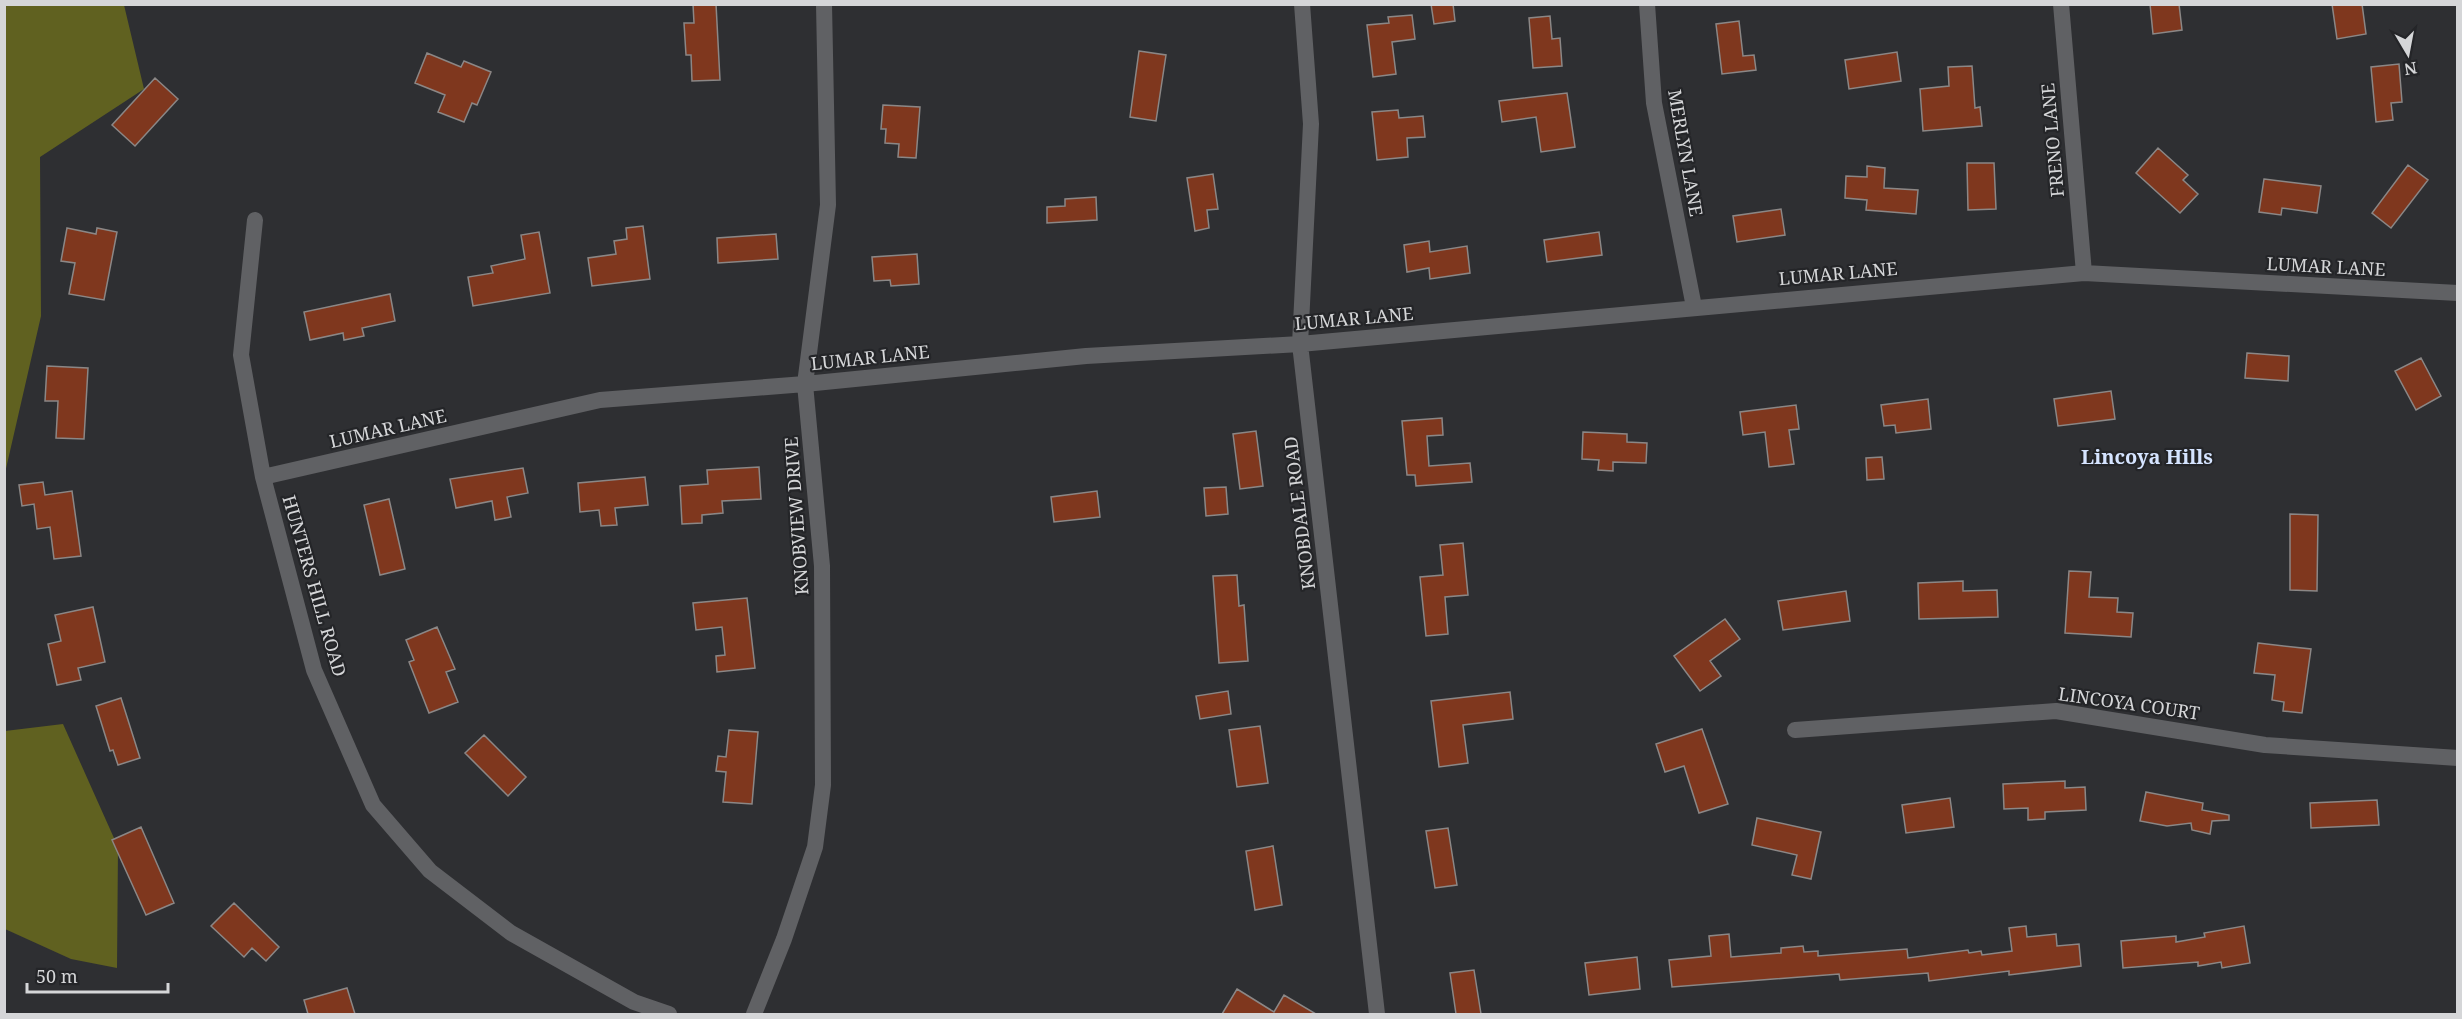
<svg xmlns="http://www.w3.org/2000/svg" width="2462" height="1019" viewBox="0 0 2462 1019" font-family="'Noto Serif',serif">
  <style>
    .forest { fill: #606120 }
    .building { fill: #7f371e; stroke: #8b8786; stroke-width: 1.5 }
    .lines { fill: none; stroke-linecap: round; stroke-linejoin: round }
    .minor { stroke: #606164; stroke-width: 16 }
    .labels { text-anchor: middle; stroke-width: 4.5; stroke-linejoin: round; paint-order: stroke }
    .street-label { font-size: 18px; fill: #d5d6d8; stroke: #242528 }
    .neighbourhood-label { font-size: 20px; font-weight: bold; fill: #d5e4ff; stroke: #242528 }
  </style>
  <rect width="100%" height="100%" fill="#2e2f32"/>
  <path class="forest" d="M5,4L124,5L144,89L40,157L41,316L5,473Z
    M63,724L118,847L117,968L71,959L5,929V731Z"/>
  <path class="building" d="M693,4H716L720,80L692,81L691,55H686L684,23H694Z
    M1431,4H1453L1455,21L1434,24Z
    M2150,4H2179L2182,30L2153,34Z
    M2332,4H2362L2366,34L2337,39Z
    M1412,15L1415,39L1392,42L1396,74L1373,77L1367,25L1389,23L1388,17Z
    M1550,16L1552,39L1560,38L1562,66L1533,68L1529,18Z
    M1739,21L1743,56L1754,55L1756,70L1722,74L1716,24Z
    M1139,51L1166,55L1156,121L1130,117Z
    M1897,52L1901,81L1849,89L1845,60Z
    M427,53L461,67L464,61L491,72L477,105L472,103L464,122L438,112L445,95L415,83Z
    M2399,64L2402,102L2391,103L2393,120L2376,122L2371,67Z
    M1972,66L1975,108L1980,107L1982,126L1923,131L1920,89L1949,86L1948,67Z
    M155,78L178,99L135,146L112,125Z
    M1567,93L1575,147L1541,152L1536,117L1502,122L1499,101Z
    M883,105L920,107L916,158L898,157L899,144L885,143L886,129H881Z
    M1398,110L1399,118L1423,116L1425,137L1407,138L1408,157L1377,160L1372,112Z
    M2158,148L2188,175L2183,180L2198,194L2180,213L2136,173Z
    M1967,163H1994L1996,209L1968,210Z
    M2408,165L2428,180L2391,228L2372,213Z
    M1867,166L1885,168L1884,188L1918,190L1916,214L1866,210L1867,200L1845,198L1846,176L1867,177Z
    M1213,174L1218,209L1207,210L1209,228L1195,231L1187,178Z
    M2264,179L2321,186L2317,213L2282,208L2281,215L2259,212Z
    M1096,197L1097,220L1047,223V207L1065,206V199Z
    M1781,209L1785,235L1737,242L1733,216Z
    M643,226L650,279L592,286L588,258L616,254L614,241L627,239L626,228Z
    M67,228L96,234L97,228L117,232L104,300L69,294L75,263L61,261Z
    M539,232L550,293L473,306L468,277L493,273L491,266L525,259L521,235Z
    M1599,232L1602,255L1547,262L1544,240Z
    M776,234L778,259L718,263L717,238Z
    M1429,241L1430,252L1467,246L1470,273L1430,279L1429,268L1407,272L1404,245Z
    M917,254L919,284L891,286L890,280L874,281L872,257Z
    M390,294L395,321L362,328L364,336L344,340L343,333L310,340L304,312Z
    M2247,353L2289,356L2288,381L2245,378Z
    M2421,358L2441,396L2416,410L2395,371Z
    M47,366L88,368L84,439L56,438L58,401H45Z
    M2111,391L2115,419L2058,426L2054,399Z
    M1928,399L1931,429L1896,433L1895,425L1884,426L1881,405Z
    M1796,405L1799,429L1789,430L1794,464L1769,467L1765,432L1743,435L1740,412Z
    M1442,418L1443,435L1427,436L1429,466L1470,463L1472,482L1416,486L1415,475H1407L1402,421Z
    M1256,431L1263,486L1240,489L1233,434Z
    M1583,432L1627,434V442L1647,443L1646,463L1613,462V471L1598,470L1599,460L1582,459Z
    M1882,457L1884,479L1867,480L1866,458Z
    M759,467L761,499L722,501L723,513L702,515V523L682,524L680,486L708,484L707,470Z
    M523,468L528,493L507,497L511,517L495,520L492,501L456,508L450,479Z
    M645,477L648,505L615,508L617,525L601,526L599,510L580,512L578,483Z
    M43,482L45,495L72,491L81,556L54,559L50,527L37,529L34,504L22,506L19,485Z
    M1226,487L1228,514L1206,516L1204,488Z
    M1097,491L1100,517L1054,522L1051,497Z
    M389,499L405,569L380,575L364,505Z
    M2290,514L2318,515L2317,591L2290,590Z
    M1463,543L1468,595L1445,597L1448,634L1426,636L1420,577L1443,575L1440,545Z
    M2069,571L2091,572L2089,597L2118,598L2117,612L2133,613L2131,637L2065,633Z
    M1237,575L1239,606L1244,605L1248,661L1219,663L1213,576Z
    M1963,581V591L1997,590L1998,617L1919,619L1918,583Z
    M1846,591L1850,621L1783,630L1778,601Z
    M747,598L755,668L717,672L716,656L725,655L722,627L696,630L693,603Z
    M93,607L105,662L78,668L81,680L57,685L48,644L61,641L55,615Z
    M1725,619L1740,639L1710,661L1721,676L1700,691L1674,656Z
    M437,627L455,669L446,672L458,702L429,713L409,662L414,660L406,640Z
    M2258,643L2311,649L2302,713L2283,711L2284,702L2272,700L2275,675L2254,673Z
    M1228,691L1231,714L1200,719L1196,696Z
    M1510,692L1513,719L1463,725L1468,763L1439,767L1431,701Z
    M121,698L140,758L118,765L113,750L110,751L96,706Z
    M1260,726L1268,783L1237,787L1229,730Z
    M1702,729L1728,804L1699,813L1684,766L1665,772L1656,744Z
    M729,730L758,732L752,804L723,802L726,772L716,771L718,756L726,757Z
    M484,735L526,777L508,796L465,753Z
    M2065,781V788L2085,787L2086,810L2045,812V819L2028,820V808L2004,809L2003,784Z
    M2146,792L2203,803L2202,810L2229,815V820L2212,821L2210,834L2192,830L2191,823L2167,826L2140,821Z
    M1950,798L1954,827L1906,833L1902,805Z
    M2377,800L2379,825L2311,828L2310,803Z
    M1757,818L1821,832L1811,879L1792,875L1797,855L1752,845Z
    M141,827L174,903L146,915L112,840Z
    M1448,828L1457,885L1435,888L1426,831Z
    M1273,846L1282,905L1255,910L1246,851Z
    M234,903L279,947L266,961L252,948L244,957L211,926Z
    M2026,926L2027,937L2056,934L2057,946L2079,944L2081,966L2009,975V971L1929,981L1928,973L1840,980L1839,974L1672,987L1669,960L1711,956L1709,936L1729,934L1731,957L1781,953V948L1803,946L1804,952L1818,951V956L1907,949L1908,958L1968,950L1969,953L1981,951L1982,955L2012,951L2009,928Z
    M2244,926L2250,963L2222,968L2221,962L2198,966V962L2123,968L2121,941L2176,936V942L2205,937L2204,933Z
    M1637,957L1640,989L1589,995L1585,963Z
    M1474,970L1481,1014H1456L1450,973Z
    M347,988L355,1014H308L304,1000Z
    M1237,989L1274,1012L1284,995L1316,1014H1222Z"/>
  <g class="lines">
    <path class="minor" d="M1302,4L1311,124L1300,344L1377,1014
      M1647,4L1654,103L1694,307
      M2061,4L2084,273
      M255,220L241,355L263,477L314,670L373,805L430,871L511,933L634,1002L669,1014
      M263,477L600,400L805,384L1086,356L1300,344L2084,273L2458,293
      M1795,730L2056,711L2265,745L2458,758
      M754,1014L784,939L815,847L823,785L822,566L805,384L828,205L824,4"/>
  </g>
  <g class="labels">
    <g class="street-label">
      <text transform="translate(2053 140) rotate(-95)" y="6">FRENO LANE</text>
      <text transform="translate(1685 153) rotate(80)" y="6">MERLYN LANE</text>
      <text transform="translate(2326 267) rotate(3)" y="6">LUMAR LANE</text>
      <text transform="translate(1838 274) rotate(-5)" y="6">LUMAR LANE</text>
      <text transform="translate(1354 319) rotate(-5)" y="6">LUMAR LANE</text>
      <text transform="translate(870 358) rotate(-6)" y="6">LUMAR LANE</text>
      <text transform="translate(388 429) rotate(-13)" y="6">LUMAR LANE</text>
      <text transform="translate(1300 513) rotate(-97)" y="6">KNOBDALE ROAD</text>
      <text transform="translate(797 516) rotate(-94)" y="6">KNOBVIEW DRIVE</text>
      <text transform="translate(314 586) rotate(74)" y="6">HUNTERS HILL ROAD</text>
      <text transform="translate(2129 704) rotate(8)" y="6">LINCOYA COURT</text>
    </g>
    <g class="neighbourhood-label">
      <text x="2147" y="464">Lincoya Hills</text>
    </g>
  </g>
  <rect width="2462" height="1019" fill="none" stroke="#d5d6d8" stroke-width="12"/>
  <g transform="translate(2408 54) rotate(170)" stroke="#242528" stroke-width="4.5" paint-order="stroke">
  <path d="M0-4.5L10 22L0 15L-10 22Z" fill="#d5d6d8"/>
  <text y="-9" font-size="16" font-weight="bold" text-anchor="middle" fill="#d5d6d8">N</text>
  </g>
  <path d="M27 983v9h141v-9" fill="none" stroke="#d5d6d8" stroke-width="3"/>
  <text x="36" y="983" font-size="18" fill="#d5d6d8" stroke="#242528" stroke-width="4.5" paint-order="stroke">50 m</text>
</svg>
